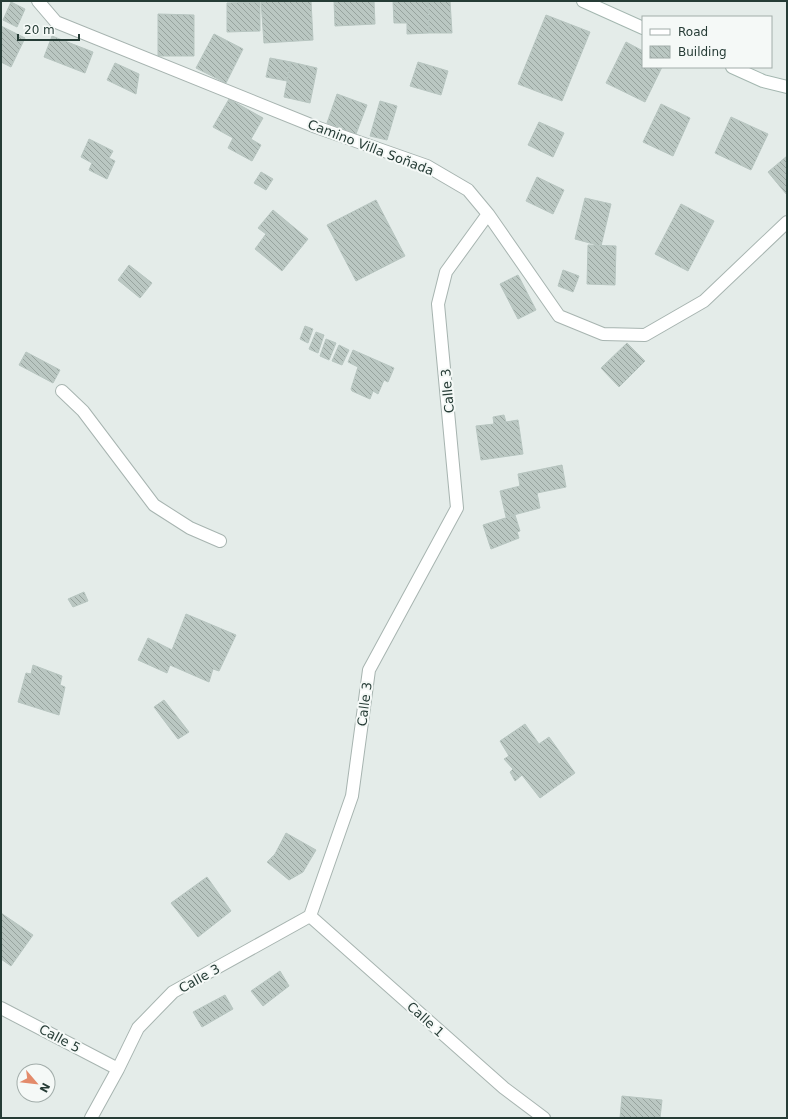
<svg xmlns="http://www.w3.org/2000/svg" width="788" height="1119" viewBox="0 0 788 1119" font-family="'DejaVu Sans',sans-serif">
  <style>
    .building { fill: url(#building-back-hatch); stroke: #b7c5c0 }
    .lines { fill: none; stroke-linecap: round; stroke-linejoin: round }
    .street-casing { stroke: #a7b4b0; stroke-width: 14 }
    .secondary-casing { stroke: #a4b7b0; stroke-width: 14 }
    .street { stroke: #fff; stroke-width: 12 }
    .secondary { stroke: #fff; stroke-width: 12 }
    .labels { text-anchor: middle; stroke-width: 4; stroke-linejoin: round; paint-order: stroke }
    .street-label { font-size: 13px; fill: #263c36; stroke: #f5f9f7 }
  </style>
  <defs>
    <pattern id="building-back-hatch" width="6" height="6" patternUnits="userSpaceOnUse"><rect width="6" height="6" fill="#bac7c2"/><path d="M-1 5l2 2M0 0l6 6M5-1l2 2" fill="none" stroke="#97a39e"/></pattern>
  </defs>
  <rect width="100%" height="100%" fill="#e4ece9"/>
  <path class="building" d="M261,1H311L313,40L264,43Z
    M334,1H374L375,24L335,26Z
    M393,1H428L429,33L407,34V23H394Z
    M428,1H450L452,33H429Z
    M11,2L25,9L17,27L3,20Z
    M260,2V31L227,32V3Z
    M158,14L194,15V56H158Z
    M546,15L590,32L562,101L518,84Z
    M1,26L25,38L11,67L1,62Z
    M214,34L243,49L226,83L196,68Z
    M52,36L93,52L85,73L44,57Z
    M626,42L643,51V67H662L645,102L606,83Z
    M270,58L291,62L287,81L266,77Z
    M291,62L317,68L310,103L284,97Z
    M418,62L448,71L441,95L410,86Z
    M115,63L139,74L136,94L107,80Z
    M337,94L367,105L356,134L327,123Z
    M229,99L263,118L251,139L261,145L252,161L228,148L233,138L213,127Z
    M380,101L397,106L387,140L370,136Z
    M661,104L690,118L673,156L643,142Z
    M731,117L768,134L751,170L715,153Z
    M539,122L564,133L553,157L528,145Z
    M89,139L113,151L109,158L115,161L107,179L89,170L92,163L81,157Z
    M787,156V195L768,172Z
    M261,172L273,179L266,190L254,183Z
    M537,177L564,190L553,214L526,201Z
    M585,198L611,204L601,246L575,239Z
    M376,200L405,256L356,281L327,225Z
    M681,204L714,221L688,271L655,254Z
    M273,210L308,239L282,271L255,249L266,234L258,228Z
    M588,245L616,246L615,285L587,284Z
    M129,265L152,283L140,298L118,280Z
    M563,270L579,276L573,292L558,286Z
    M518,275L536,310L518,319L500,284Z
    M305,326L313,329L308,343L300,339Z
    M316,332L324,335L318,353L309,349Z
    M326,339L336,343L329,360L320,356Z
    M627,343L645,361L619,387L601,368Z
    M339,345L349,350L342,365L332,361Z
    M353,350L394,368L388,382L384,380L378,394L373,391L370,399L352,391L351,389L358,367L348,362Z
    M26,352L60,370L53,383L19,365Z
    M504,415L506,422L518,420L523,454L481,460L476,426L494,424L493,417Z
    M562,465L566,487L537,493L540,508L506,517L500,491L520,486L518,474Z
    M515,515L520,531L517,532L519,538L491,549L483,525Z
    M84,592L88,601L73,607L68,599Z
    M186,614L236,635L219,671L213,669L209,682L170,665L167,673L138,660L148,638L172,650Z
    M33,665L62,676L60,685L65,687L59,715L18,702L26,673L31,674Z
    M164,700L189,732L178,739L154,707Z
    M525,724L539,744L549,737L575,773L540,798L522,775L515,781L510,772L513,769L504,759L509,756L500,741Z
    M286,833L316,850L303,872L289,880L267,862L275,854Z
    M207,877L231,911L198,937L171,903Z
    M1,913L33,935L11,966L1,959Z
    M280,971L289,986L263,1006L251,991Z
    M225,995L233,1009L202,1027L193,1012Z
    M622,1096L662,1100L660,1118H620Z"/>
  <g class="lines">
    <g class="street-casing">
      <path id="street" d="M38,1L56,22L316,127L427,166L468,190L488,214L559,316L603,334L645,335L704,301L787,222
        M62,391L83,411L154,505L190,528L220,541
        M310,916L504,1088L544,1118
        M1,1008L118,1069
        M91,1118L118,1069L138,1028L173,992L310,916L352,796L369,670L457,508L438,304L446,272L488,214"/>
    </g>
    <g class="secondary-casing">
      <path id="secondary" d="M583,1L643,28
        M732,67L763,81L787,87"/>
    </g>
    <use href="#street" class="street"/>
    <use href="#secondary" class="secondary"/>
  </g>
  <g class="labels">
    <g class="street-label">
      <text transform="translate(371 147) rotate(21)" y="5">Camino Villa Soñada</text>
      <text transform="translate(447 391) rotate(-95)" y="5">Calle 3</text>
      <text transform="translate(364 704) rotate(-83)" y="5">Calle 3</text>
      <text transform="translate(199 978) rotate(-29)" y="5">Calle 3</text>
      <text transform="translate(426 1019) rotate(42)" y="5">Calle 1</text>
      <text transform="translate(60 1038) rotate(28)" y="5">Calle 5</text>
    </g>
  </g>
  <rect width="788" height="1119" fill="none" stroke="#263c36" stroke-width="4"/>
  <rect x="642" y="16" width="130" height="52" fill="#f5f9f7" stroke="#a2adaa"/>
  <rect x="650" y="29" width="20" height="6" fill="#ffffff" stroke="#a2adaa"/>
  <text x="678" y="36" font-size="12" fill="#263c36">Road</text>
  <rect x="650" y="46" width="20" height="12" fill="url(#building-back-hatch)" stroke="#a2adaa"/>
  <text x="678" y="56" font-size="12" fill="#263c36">Building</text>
  <g transform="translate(36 1083) rotate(118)"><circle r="19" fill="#f5f9f7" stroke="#a2adaa"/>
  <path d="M0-3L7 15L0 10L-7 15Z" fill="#e38b6b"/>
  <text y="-6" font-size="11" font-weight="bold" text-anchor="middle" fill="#263c36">N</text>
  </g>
  <path d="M18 34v6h61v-6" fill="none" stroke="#263c36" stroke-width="2"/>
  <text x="24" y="34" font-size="12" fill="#263c36" stroke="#f5f9f7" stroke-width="3" paint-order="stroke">20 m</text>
</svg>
